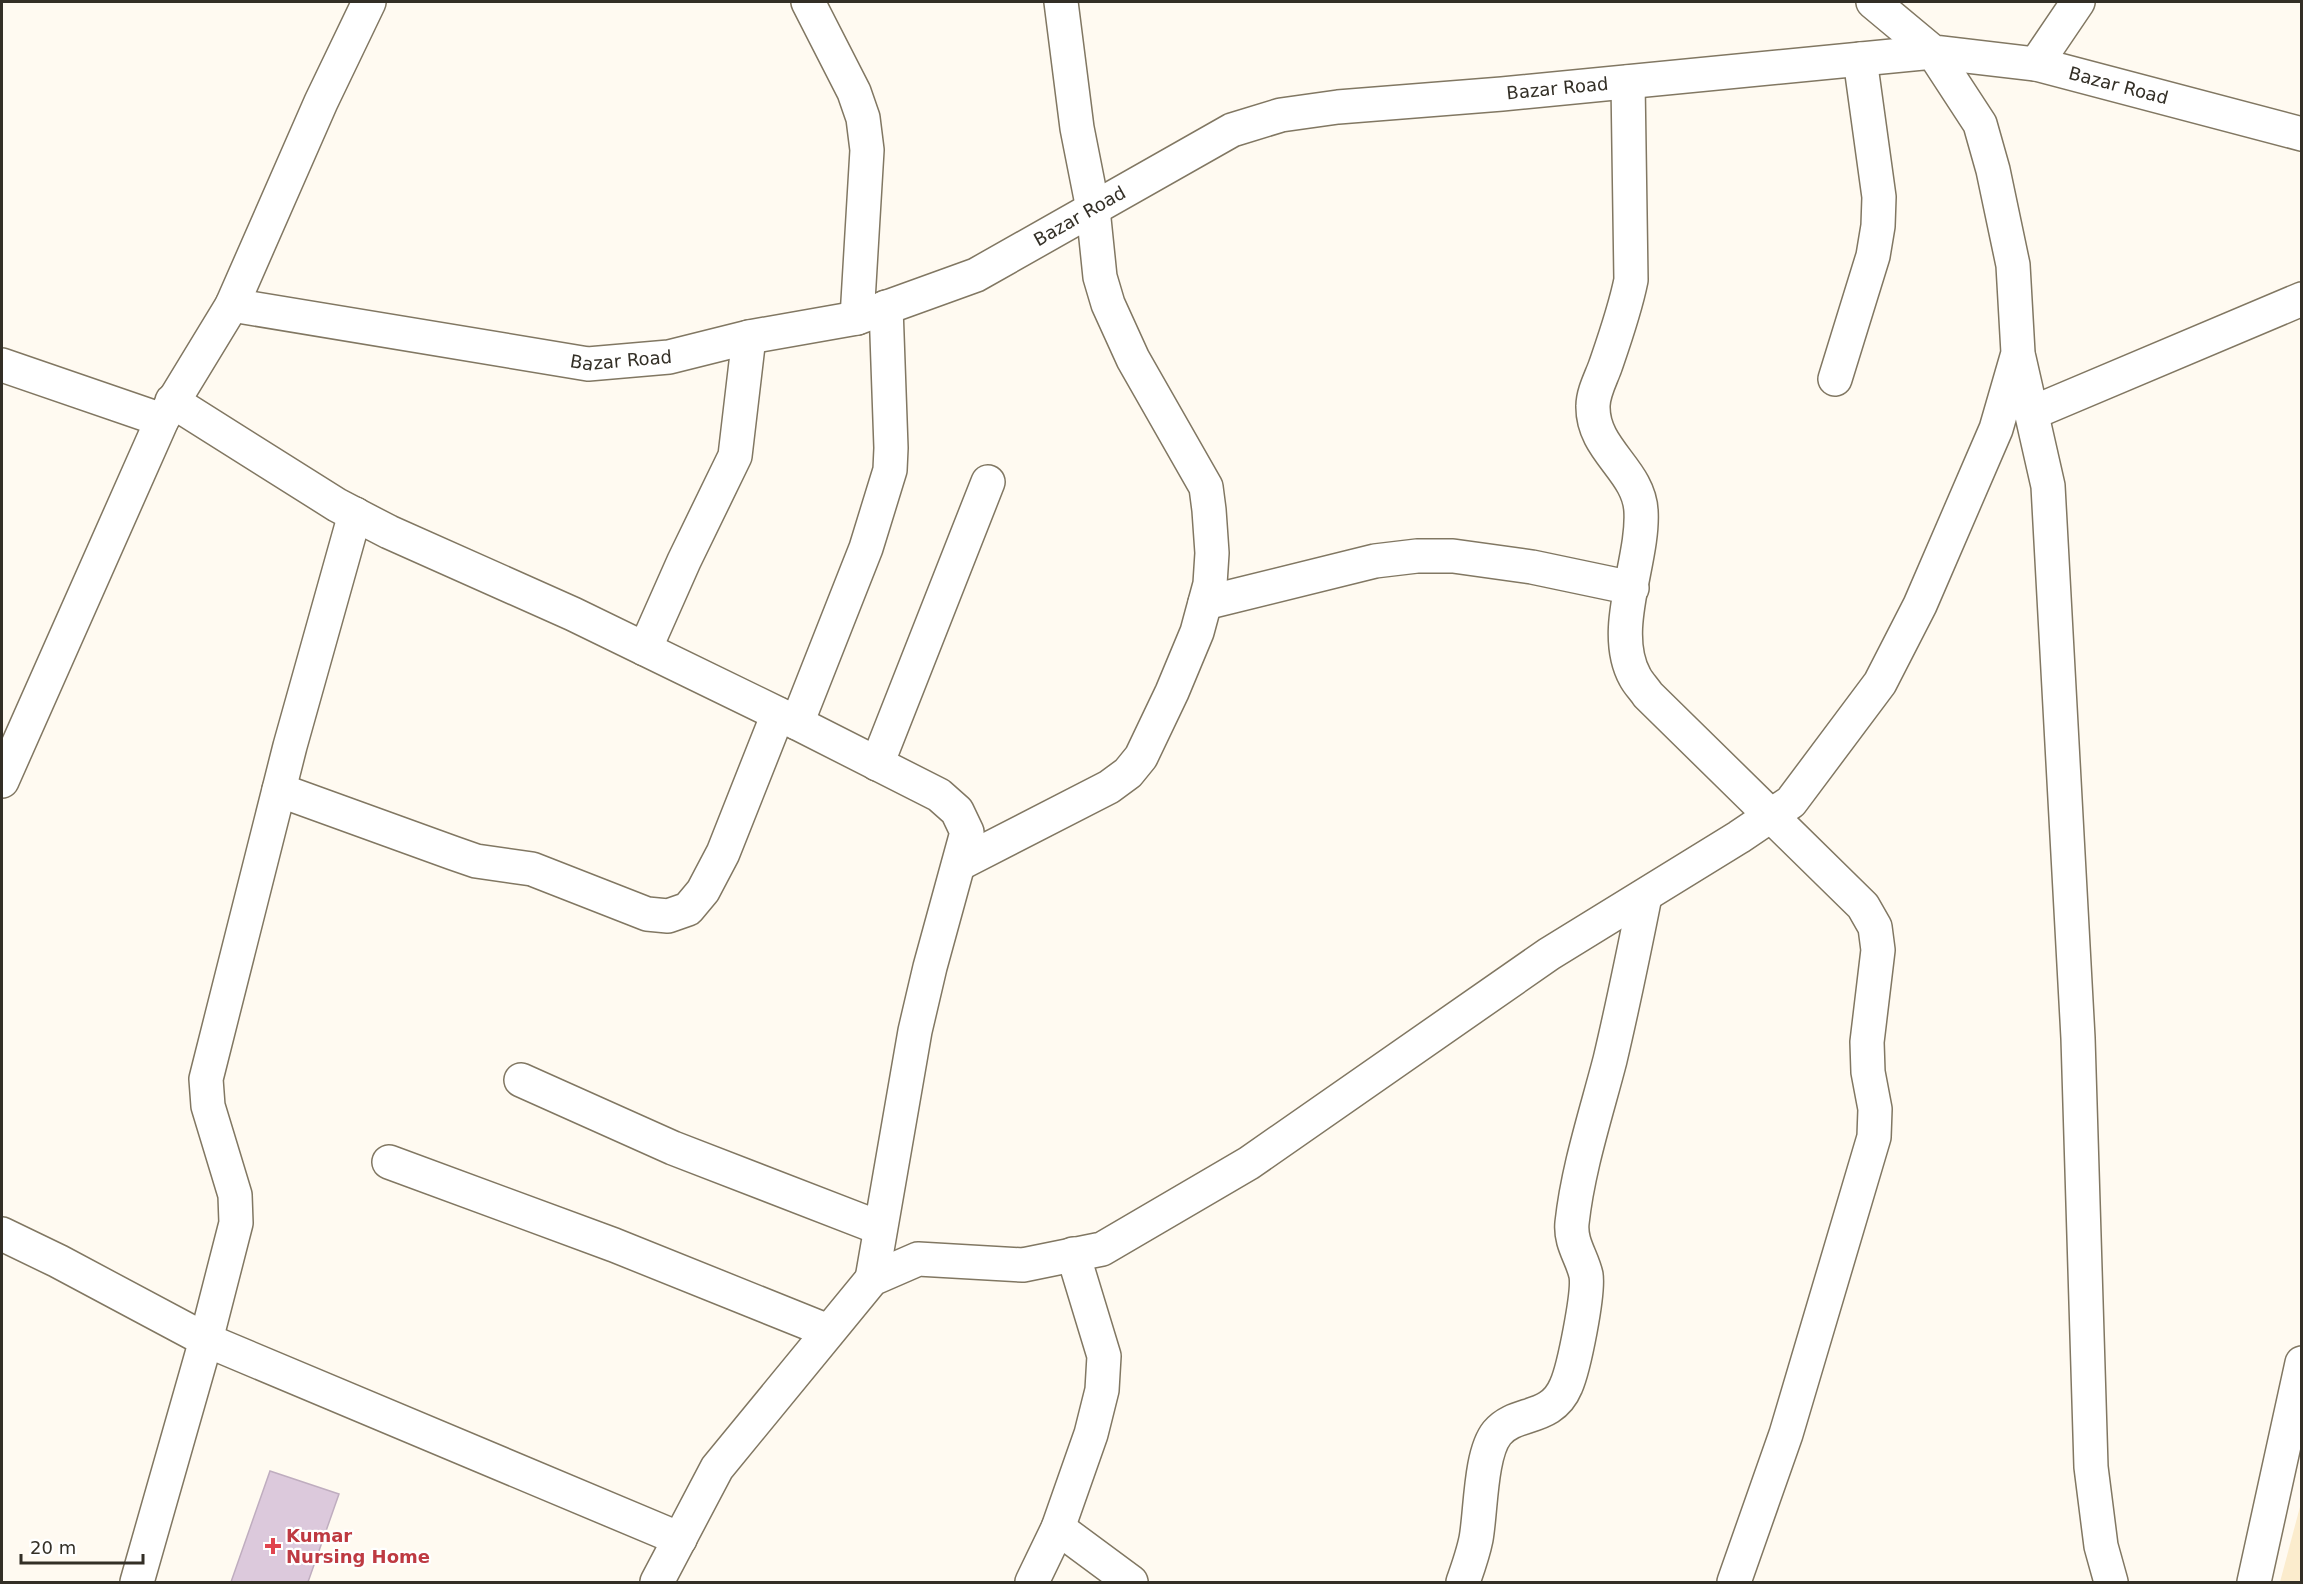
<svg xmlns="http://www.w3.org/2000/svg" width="2303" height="1584" viewBox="0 0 2303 1584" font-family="'DejaVu Sans',sans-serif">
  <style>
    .built { fill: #fbeccd }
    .building { fill: #dcc9dc; stroke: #bfadbf; stroke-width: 1.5 }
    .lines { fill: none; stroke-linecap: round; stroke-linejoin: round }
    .minor-casing { stroke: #817762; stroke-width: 36 }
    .minor { stroke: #fff; stroke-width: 33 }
    .health-dot { fill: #e0444e; stroke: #fff; stroke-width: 2 }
    .labels { text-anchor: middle; stroke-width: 4.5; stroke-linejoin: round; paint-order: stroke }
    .street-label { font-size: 18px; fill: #332f26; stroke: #fff }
    .health-label { font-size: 18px; font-weight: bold; fill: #be3a42; stroke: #fff; text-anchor: start }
  </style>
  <rect width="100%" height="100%" fill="#fffaf1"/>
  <path class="built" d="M2301,1503V1582H2280Z"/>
  <path class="building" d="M270,1471L339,1494L308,1582H231Z"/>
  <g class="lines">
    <g class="minor-casing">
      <g id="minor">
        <path d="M808,2L854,92L863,118L867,150L857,318"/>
        <path id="s1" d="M1873,2L1933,52L2036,64L2302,134"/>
        <path d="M2036,64L2078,2"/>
        <path d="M1628,82L1631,280C1625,310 1615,338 1605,367C1601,378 1593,393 1593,406C1592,450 1639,470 1641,511C1644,561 1609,630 1635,677C1638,683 1644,689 1648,695L1863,906L1875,927L1878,950L1867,1042L1868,1072L1875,1109L1874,1137L1786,1434L1734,1582"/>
        <path id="s2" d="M232,305L588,364L669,357L749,337L857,318L976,275L1232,130L1281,115L1338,107L1502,94L1933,52L1980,124L1993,170L2013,265L2018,353L1996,429L1920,605L1880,683L1791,802L1739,837L1549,954L1249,1163L1102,1249L1023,1265L918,1259L872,1279L717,1468L657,1582"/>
        <path d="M2019,358L2048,486L2078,1038L2091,1467L2101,1546L2111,1582"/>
        <path d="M2,365L162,420"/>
        <path d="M1835,379L1873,256L1878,226L1879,197L1860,59"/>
        <path d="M172,401L337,505L389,532L573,614L797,723L939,795L957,811L967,832L930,967L915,1031L872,1279"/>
        <path d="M2032,413L2302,299"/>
        <path d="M1205,603L1375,561L1417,556H1453L1532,567L1632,588"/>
        <path d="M645,649L684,561L735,456L749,337"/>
        <path d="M797,723L866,548L890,470L891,448L886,307"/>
        <path d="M877,764L988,482"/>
        <path d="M2,781L162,420L232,305L321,102L369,2"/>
        <path d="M279,790L453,853L476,861L532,869L647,914L668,916L688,909L703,891L723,853L778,714"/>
        <path d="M959,864L1109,787L1128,773L1141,757L1172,692L1197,632L1210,584L1212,553L1209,510L1206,487L1133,359L1108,304L1100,277L1093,209L1077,128L1061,2"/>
        <path d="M521,1080L673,1148L880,1228"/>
        <path d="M389,1162L614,1245L828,1331"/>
        <path d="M2,1234L58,1261L206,1340L680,1539"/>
        <path d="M1058,1528L1131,1582"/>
        <path d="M137,1582L206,1340L236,1223L235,1195L208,1106L206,1079L290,746L355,514"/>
        <path d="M1032,1582L1058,1528L1091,1434L1102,1390L1104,1356L1073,1254"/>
        <path d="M1463,1582C1468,1568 1473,1554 1476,1539C1481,1512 1480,1454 1497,1433C1516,1410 1551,1422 1566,1386C1574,1368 1589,1293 1586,1275C1582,1257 1570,1243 1572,1223C1578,1168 1596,1114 1610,1060C1623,1005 1634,951 1645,896"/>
        <path d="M2254,1582L2302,1363"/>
      </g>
    </g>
    <use href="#minor" class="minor"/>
  </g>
  <path class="health-dot" d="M270 1537h6v6h6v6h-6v6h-6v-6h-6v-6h6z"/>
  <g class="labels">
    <g class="street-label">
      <text dy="6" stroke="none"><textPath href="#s1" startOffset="267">Bazar Road</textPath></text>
      <text dy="6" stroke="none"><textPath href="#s2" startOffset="1384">Bazar Road</textPath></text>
      <text dy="6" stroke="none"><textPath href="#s2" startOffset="880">Bazar Road</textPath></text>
      <text dy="6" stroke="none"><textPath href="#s2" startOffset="394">Bazar Road</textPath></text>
    </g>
    <g class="health-label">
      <text x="286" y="1542">Kumar<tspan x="286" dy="21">Nursing Home</tspan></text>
    </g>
  </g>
  <rect width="2303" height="1584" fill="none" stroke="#332f26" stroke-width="6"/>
  <path d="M21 1554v9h122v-9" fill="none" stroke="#332f26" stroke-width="3"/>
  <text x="30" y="1554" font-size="18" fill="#332f26" stroke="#ffffff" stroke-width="4.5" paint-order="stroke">20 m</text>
</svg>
